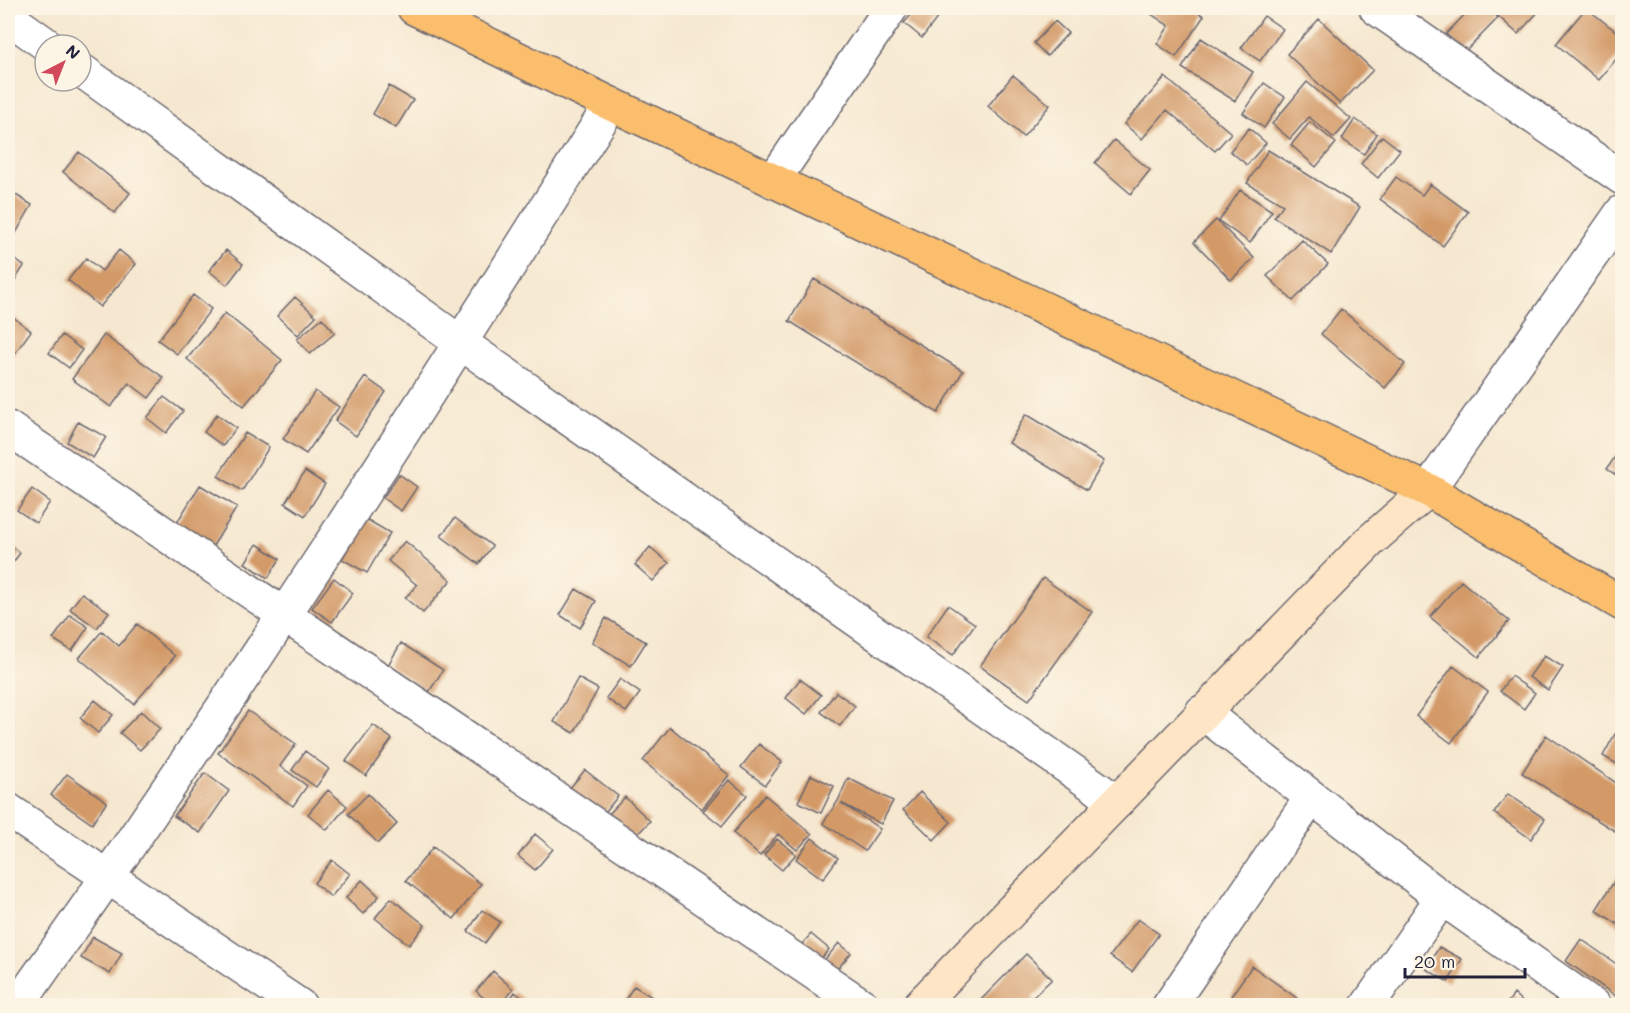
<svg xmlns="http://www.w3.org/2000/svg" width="1630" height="1013" viewBox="0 0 1630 1013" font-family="Mali,sans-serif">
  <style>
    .building { fill: #d39a68 }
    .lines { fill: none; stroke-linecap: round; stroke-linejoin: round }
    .street-casing { stroke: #6c676f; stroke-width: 36 }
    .secondary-casing { stroke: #6c676f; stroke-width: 36 }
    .primary-casing { stroke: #6c676f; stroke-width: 36 }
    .street { stroke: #fff; stroke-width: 33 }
    .secondary { stroke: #fde5c5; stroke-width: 33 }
    .primary { stroke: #fabe6d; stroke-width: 33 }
  </style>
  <rect width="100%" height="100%" fill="#fcf5e5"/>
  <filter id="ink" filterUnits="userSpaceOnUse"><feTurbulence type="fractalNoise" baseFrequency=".0167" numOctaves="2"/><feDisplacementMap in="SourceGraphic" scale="12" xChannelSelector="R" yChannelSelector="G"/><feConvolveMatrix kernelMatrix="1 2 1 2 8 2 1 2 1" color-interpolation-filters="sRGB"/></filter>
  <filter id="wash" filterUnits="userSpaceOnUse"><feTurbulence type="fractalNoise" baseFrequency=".008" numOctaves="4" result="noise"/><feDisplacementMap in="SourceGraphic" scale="24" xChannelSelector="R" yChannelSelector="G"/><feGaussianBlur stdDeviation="1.35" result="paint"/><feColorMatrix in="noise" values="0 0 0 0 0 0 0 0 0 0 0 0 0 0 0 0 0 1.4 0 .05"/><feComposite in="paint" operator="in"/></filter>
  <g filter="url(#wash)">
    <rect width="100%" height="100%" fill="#f6e8d0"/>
    <g id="blocks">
      <path class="building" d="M917,8H926L938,17L922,38L904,23Z
        M1142,8H1191L1204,16L1176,57L1157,44L1169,26Z
        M1471,8H1487L1498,18L1465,52L1446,34Z
        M1506,8H1533L1538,12L1518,34L1498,16Z
        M1586,8L1622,36V52L1599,80L1556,44Z
        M1264,16L1283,29L1260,61L1241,48Z
        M1319,19L1373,70L1340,104L1287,54Z
        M1055,21L1068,33L1047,56L1034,43Z
        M1201,38L1253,72L1235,101L1182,68Z
        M1013,75L1050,105L1023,137L988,106Z
        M1165,77L1231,133L1215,151L1167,110L1142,139L1124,124Z
        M1307,82L1351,119L1334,138L1309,117L1290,139L1272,124Z
        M1264,83L1285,97L1264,128L1243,113Z
        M389,86L413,100L396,128L373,114Z
        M1355,119L1377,134L1364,154L1342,139Z
        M1310,122L1336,143L1316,167L1291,145Z
        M1249,128L1266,143L1247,165L1230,151Z
        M1382,136L1400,150L1378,178L1361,164Z
        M1114,140L1150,170L1131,194L1095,163Z
        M1268,150L1360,207L1331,254L1274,217L1283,205L1247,183Z
        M79,152L130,193L115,213L63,172Z
        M1396,177L1422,195L1430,184L1468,212L1443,246L1380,199Z
        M8,190L32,205L8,247Z
        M1240,190L1272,211L1250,243L1219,221Z
        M1216,220L1254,258L1231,280L1194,242Z
        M1302,240L1328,264L1293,301L1267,276Z
        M119,250L136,264L100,307L68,280L86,258L102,271Z
        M226,250L243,264L227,285L209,271Z
        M8,255L24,266L10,288L8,286Z
        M814,279L963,371L938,413L789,321Z
        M193,295L211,309L177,354L158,340Z
        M295,297L316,316L298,335L277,316Z
        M1341,309L1405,364L1385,388L1321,334Z
        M225,313L282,360L244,406L187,359Z
        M12,316L31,331L8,363V323Z
        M322,318L335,333L310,354L297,339Z
        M62,335L82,350L69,368L49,353Z
        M104,335L164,378L149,398L129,383L111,407L72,379Z
        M365,377L386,392L356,436L335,421Z
        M315,391L339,407L306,454L283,439Z
        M164,397L183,411L166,433L147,418Z
        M217,414L236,428L223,446L204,432Z
        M1026,414L1104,461L1087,490L1009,443Z
        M78,422L106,437L93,458L67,442Z
        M245,433L269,447L242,491L218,476Z
        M1622,446V479L1607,469Z
        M305,471L325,484L305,516L285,503Z
        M399,474L417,487L401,511L383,498Z
        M200,485L237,507L213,546L176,524Z
        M32,489L50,502L36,523L17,510Z
        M455,518L492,546L479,564L441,536Z
        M366,519L390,533L367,573L342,559Z
        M405,541L451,580L423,613L405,598L417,585L388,561Z
        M8,543L20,553L8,569Z
        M257,544L280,559L268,578L245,563Z
        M650,547L669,563L653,581L635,565Z
        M334,578L353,593L332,622L312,608Z
        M1043,578L1092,612L1029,700L980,666Z
        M1461,581L1509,621L1479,657L1430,617Z
        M576,589L596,601L580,628L560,615Z
        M82,593L109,612L97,628L70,609Z
        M948,605L975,624L953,655L926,637Z
        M70,615L88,627L72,651L53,639Z
        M606,618L646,642L631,666L592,642Z
        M137,624L175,656L134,704L79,658L102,631L119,646Z
        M401,643L443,670L429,692L388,665Z
        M1544,656L1563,667L1548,690L1529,677Z
        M1453,666L1488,692L1451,743L1416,716Z
        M1511,676L1535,693L1524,709L1500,691Z
        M578,678L598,689L574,733L554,722Z
        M620,679L640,693L626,712L606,698Z
        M800,679L821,695L806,714L786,698Z
        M836,692L855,706L840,726L821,712Z
        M95,700L113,715L98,733L80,718Z
        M141,711L160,729L140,750L120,733Z
        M248,711L296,744L280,766L307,786L293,806L218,753Z
        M373,725L392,739L366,776L346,761Z
        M670,727L729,775L702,809L643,761Z
        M1615,734L1622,738V767L1603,756Z
        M1546,735L1622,787L1621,835L1522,773Z
        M759,744L782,762L765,785L741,767Z
        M305,751L329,769L316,787L292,770Z
        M585,770L618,796L602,816L569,789Z
        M205,773L229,791L200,833L174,816Z
        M67,774L107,802L92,824L51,795Z
        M811,775L834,786L821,813L798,802Z
        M848,778L893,801L881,824L841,803L880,829L865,851L823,823L838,801Z
        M729,780L747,795L722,826L703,811Z
        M328,790L347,806L327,830L308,814Z
        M920,792L951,822L934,840L903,810Z
        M368,794L397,824L378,843L348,814Z
        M1508,794L1545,819L1531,839L1494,813Z
        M765,795L812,834L797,850L778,834L760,856L733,833Z
        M625,797L650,821L634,838L608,815Z
        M535,834L553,849L535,870L518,856Z
        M812,838L838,858L823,879L796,859Z
        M777,839L796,854L782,870L764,855Z
        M433,847L481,884L454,919L406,881Z
        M332,860L350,874L331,897L314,883Z
        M1620,872L1622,874V927L1596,910Z
        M362,880L379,896L363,914L346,898Z
        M391,898L425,925L409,945L375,918Z
        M482,910L500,922L485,943L468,931Z
        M1138,919L1159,934L1132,972L1110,956Z
        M811,934L829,949L813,969L794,953Z
        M93,937L122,953L110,974L81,958Z
        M1581,939L1622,968L1620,999L1566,961Z
        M839,943L851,953L827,981L815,971Z
        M1439,947L1462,959L1448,982L1426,969Z
        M1026,954L1052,979L1032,998L1040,1006H975Z
        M1252,966L1298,999L1294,1006H1244L1231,996Z
        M493,971L513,989L499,1006H493L476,991Z
        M634,986L652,997L647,1006H621Z
        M515,992L533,1006H505Z
        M1514,994L1527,1006H1505Z"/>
    </g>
  </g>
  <g filter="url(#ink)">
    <use href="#blocks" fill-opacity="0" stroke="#6c676f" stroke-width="1.5"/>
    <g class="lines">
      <g class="street-casing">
        <path id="street" d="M1376,8L1622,178
          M8,17L47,45
          M81,70L461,343L1117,802
          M773,181L891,8
          M8,428L863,1006
          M1428,490L1622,212
          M1202,712L1442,898L1594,1006
          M8,810L300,1006
          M17,1006C226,712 420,409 611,104
          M1169,1006L1311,798
          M1367,1006L1442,898"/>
      </g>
      <g class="secondary-casing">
        <path id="secondary" d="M919,1006L1370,541L1428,490"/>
      </g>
      <g class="primary-casing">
        <path id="primary" d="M414,8L611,104L1428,490L1622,604"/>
      </g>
      <use href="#street" class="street"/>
      <use href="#secondary" class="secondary"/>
      <use href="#primary" class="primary"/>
    </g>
  </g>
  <rect width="1630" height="1013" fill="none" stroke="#fcf5e5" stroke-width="30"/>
  <g transform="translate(63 63) rotate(42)"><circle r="28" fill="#fcf5e5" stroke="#a5a1a1" stroke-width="1.5"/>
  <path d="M0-4.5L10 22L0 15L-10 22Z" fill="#d1495b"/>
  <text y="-9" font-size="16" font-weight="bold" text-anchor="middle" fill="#22223b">N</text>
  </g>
  <path d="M1405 968v9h120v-9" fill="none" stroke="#22223b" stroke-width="3"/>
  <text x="1414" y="968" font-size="18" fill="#22223b" stroke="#fcf5e5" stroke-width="4.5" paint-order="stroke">20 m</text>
</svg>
